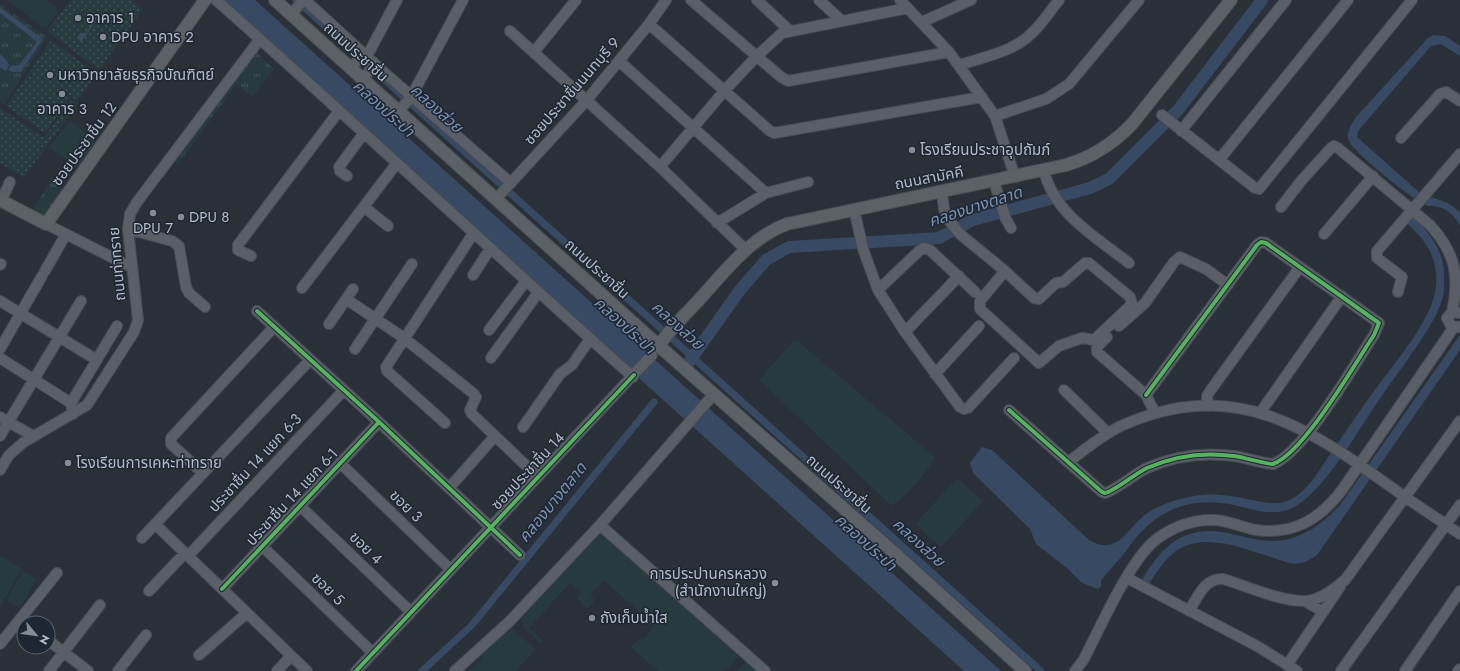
<svg xmlns="http://www.w3.org/2000/svg" width="1460" height="671" viewBox="0 0 1460 671" font-family="Jost,'Noto Sans Thai',sans-serif">
  <style>
    .grass { fill: #273a3e }
    .park { fill: url(#park-tufts) }
    .garden { fill: url(#garden-dots) }
    .water { fill: #384963 }
    .lines { fill: none; stroke-linecap: round; stroke-linejoin: round }
    .canal { stroke: #384963; stroke-width: 7 }
    .river { stroke: #384963; stroke-width: 12 }
    .minor-casing { stroke: #484c53; stroke-width: 12 }
    .major-casing { stroke: #484c55; stroke-width: 14 }
    .minor { stroke: #5a5e66; stroke-width: 10 }
    .major { stroke: #5c6168; stroke-width: 12 }
    .cycleway-casing { stroke: #1d2633; stroke-width: 6 }
    .cycleway { stroke: #56b35d; stroke-width: 4 }
    .poi-dot { fill: #848b96; stroke: #1d2633; stroke-width: 1.5 }
    .labels { text-anchor: middle; stroke-width: 3; stroke-linejoin: round; paint-order: stroke }
    .poi-label { font-size: 15px; fill: #b4bcc9; stroke: #1d2633; text-anchor: start }
    .street-label { font-size: 15px; fill: #b4bcc9; stroke: #1d2633 }
    .water-label { font-size: 16px; font-style: italic; fill: #7c92b1; stroke: #1d2633 }
  </style>
  <defs>
    <pattern id="park-tufts" width="24" height="20" patternUnits="userSpaceOnUse"><rect width="24" height="20" fill="#273a3e"/><path d="M3 7l-1-3M5 7V3M7 7l1-3M15 17l-1-3M17 17v-4M19 17l1-3" fill="none" stroke="#445559"/></pattern>
    <pattern id="garden-dots" width="8" height="8" patternUnits="userSpaceOnUse"><rect width="8" height="8" fill="#273a3e"/><path d="M2 2h.1M6 6h.1" fill="none" stroke="#445559" stroke-width="1.8" stroke-linecap="round"/></pattern>
  </defs>
  <rect width="100%" height="100%" fill="#2a3038"/>
  <path class="grass" d="M7,0H47L56,7L57,14L45,29Z
    M70,121L100,142L80,169L49,147Z
    M795,339L935,457C925,476 908,493 892,506L759,380Z
    M957,478L983,501L941,547L915,524Z
    M602,533L735,650L738,657L725,671H658L631,647L641,638L643,640L655,626L604,580L590,595L595,600L587,609L577,598L581,592L570,583L529,628L543,641L541,644L523,626L521,619L596,535Z
    M0,555L22,569L0,607Z
    M23,571L37,579L20,608L6,600Z
    M511,628L536,649L516,671H468L482,660L480,653L506,630Z
    M746,662H749L760,671H737Z"/>
  <path class="park" d="M0,4L47,37L4,105L0,102Z
    M253,49L274,69L252,97L231,79Z
    M230,80L236,85L178,164L172,159Z
    M51,181L66,191L44,221L30,213Z"/>
  <path class="garden" d="M71,0H133L143,10L99,70L47,31Z
    M51,40L97,74L77,101L72,97L45,133L6,106Z
    M72,99L78,103L24,178L0,163V108L44,138Z"/>
  <path class="water" d="M219,0H255L1001,671H964Z
    M0,7L43,39L21,72H12L8,70L11,66L19,65L36,43V41L0,13Z
    M96,14L100,15L81,42L77,38L80,33H86L92,24L91,20Z
    M1433,35L1445,36L1460,46V56L1441,44L1431,46L1358,131L1357,137L1420,193L1448,203L1460,212V225C1454,216 1446,207 1434,206C1431,205 1429,207 1426,205C1413,200 1353,152 1349,141C1345,132 1352,123 1357,116L1428,38Z
    M0,54L7,61L9,66L6,71L0,67Z
    M1411,215C1434,236 1447,256 1444,288C1444,298 1439,308 1435,317C1419,346 1398,372 1379,400C1358,430 1327,487 1296,506C1275,518 1256,510 1234,505C1187,495 1152,512 1126,551C1122,557 1102,578 1101,581C1101,583 1101,585 1101,587L1098,589L1082,583L1067,568L1036,544L1030,529L973,473L970,463L982,447L992,450L1089,540C1118,557 1127,528 1146,514C1158,506 1171,501 1185,498C1202,493 1220,494 1237,497C1274,504 1288,512 1315,477C1334,448 1354,419 1374,391C1393,365 1433,319 1436,287C1439,259 1426,239 1405,222Z
    M1460,335V350L1317,555C1312,558 1307,562 1301,563C1291,565 1283,561 1274,558C1244,549 1206,531 1176,551C1164,560 1157,572 1149,584L1142,580C1163,543 1188,523 1232,534C1249,538 1266,543 1284,540C1307,536 1324,522 1340,505Z"/>
  <g class="lines">
    <path class="canal" d="M296,0L1041,671
      M422,671L472,625L654,402"/>
    <path class="river" d="M689,362L740,290L766,260L789,247L939,238L973,220L1090,188L1109,179L1178,110L1262,0"/>
    <g class="minor-casing">
      <path id="minor" d="M216,0C356,124 493,252 633,377
        M305,0L387,75L511,183
        M691,0L781,77L788,81L949,52
        M757,0L790,31
        M819,0L842,21
        M900,0L949,52L995,116L1015,177
        M291,15L303,0
        M922,22L971,0
        M649,24L770,131L774,133L982,97
        M510,31L660,167L746,250
        M534,52L576,0
        M367,56L397,0
        M619,61L766,193
        M960,65C983,57 1013,52 1031,34C1042,24 1050,11 1059,0
        M351,68L364,53
        M363,79L375,64
        M399,111L411,97L463,0
        M1162,115L1255,188L1259,189L1412,0
        M995,116L1046,99L1069,84L1139,0
        M1181,131L1286,0
        M1401,138L1440,94L1446,92L1460,101
        M1219,160L1348,0
        M660,167L725,90L757,56L782,33L908,8
        M1044,170C1053,213 1097,238 1129,263
        M347,176L340,171L339,167L364,133
        M994,181L1005,217L1011,228
        M942,192L944,209L947,218L960,234L1005,271L1034,298L1039,299L1056,283L1063,282L1085,263H1089L1130,297L1132,304L1094,340L1082,338L1059,346L1039,363L980,309V301L1005,271
        M496,199L586,101L649,24L666,0
        M1,201L10,182
        M364,207L388,226
        M1281,207L1301,181L1331,148L1334,146L1338,148L1430,225C1455,252 1460,276 1452,312
        M856,218L863,249L878,290L905,332L960,407L964,409L968,408L1014,358
        M717,223L766,193L808,182
        M46,224L131,267
        M128,229L172,241L179,246L186,287L189,293L205,307
        M1324,234L1373,176
        M251,256L238,250V245L339,111
        M0,265L1,264
        M45,271L66,234
        M473,275L490,249
        M302,288L397,163
        M878,290L919,251L924,248L930,250L975,292
        M1398,292L1402,277L1377,258V251L1460,154
        M346,299L404,338L474,394L476,397L470,410L472,414L538,477
        M0,301L97,360
        M257,311L379,422L520,555
        M329,324L353,289
        M1119,326L1145,303L1174,262L1180,257L1206,269L1228,285
        M1459,327L1451,326L1447,318L1452,312L1460,313
        M489,330L526,281
        M905,332L959,276
        M1107,337L1097,347V352L1146,395L1155,413
        M0,349L42,276
        M355,349L412,264
        M0,358L71,403L73,414
        M491,358L538,293
        M935,374L979,326
        M1064,390L1108,433
        M71,403L117,326
        M1208,406L1207,396L1210,391L1300,267
        M1009,410L1102,492L1105,493C1113,492 1136,473 1147,468C1174,456 1205,452 1234,456C1247,458 1260,463 1273,464C1304,453 1354,365 1374,335L1379,323L1266,243L1261,242L1257,245L1146,395
        M1260,413L1342,296
        M0,417L33,436
        M445,423L387,371L386,367L473,234
        M523,427L560,374L572,365L590,339
        M0,436L81,301
        M1068,462C1086,449 1103,434 1123,425C1239,374 1314,432 1405,497C1423,509 1442,522 1460,534
        M340,463L451,570
        M0,470L9,455L24,442L87,405L134,332L138,320L128,229L130,214L137,202L260,39
        M203,473L171,444V438L274,327
        M449,488L495,436
        M300,506L411,612
        M155,524L307,671
        M600,525L765,671
        M142,538L310,360
        M262,546L373,653
        M188,556L344,390
        M1127,578L1257,646L1297,671
        M222,589L379,422
        M149,591L185,553
        M1305,601L1323,612
        M1189,611C1198,597 1204,578 1223,579C1247,586 1279,601 1304,601C1319,601 1334,589 1345,580L1460,421
        M48,640L88,671
        M0,644L57,573
        M199,655L247,613
        M1287,665L1340,587
        M49,671L100,605
        M118,671L146,635
        M277,671L291,656
        M356,671L652,355
        M455,671L510,621L600,525L713,395
        M1075,671L1084,659C1100,628 1131,557 1158,538C1175,526 1194,519 1215,520C1229,521 1242,527 1256,530C1294,535 1320,519 1342,490L1454,327
        M1341,671L1460,505
        M1405,671L1460,591
        M1458,671L1460,669"/>
    </g>
    <g class="major-casing">
      <path id="major" d="M275,0L659,346L890,549L1025,671
        M0,200L46,224L205,0
        M659,346C669,330 684,316 697,302C724,273 749,238 787,224L1066,165C1093,157 1113,144 1132,124L1231,0"/>
    </g>
    <use href="#minor" class="minor"/>
    <use href="#major" class="major"/>
    <g class="cycleway-casing">
      <path id="cycleway" d="M257,311L379,422L520,555
        M1009,410L1102,492L1105,493C1113,492 1136,473 1147,468C1174,456 1205,452 1234,456C1247,458 1260,463 1273,464C1304,453 1354,365 1374,335L1379,323L1266,243L1261,242L1257,245L1146,395
        M222,589L379,422
        M356,671L634,375"/>
    </g>
    <use href="#cycleway" class="cycleway"/>
  </g>
  <g class="poi-dot">
    <circle cx="78" cy="18" r="4"/>
    <circle cx="103" cy="37" r="4"/>
    <circle cx="50" cy="75" r="4"/>
    <circle cx="62" cy="94" r="4"/>
    <circle cx="912" cy="150" r="4"/>
    <circle cx="153" cy="213" r="4"/>
    <circle cx="181" cy="217" r="4"/>
    <circle cx="68" cy="463" r="4"/>
    <circle cx="775" cy="583" r="4"/>
    <circle cx="592" cy="618" r="4"/>
  </g>
  <g class="labels">
    <g class="poi-label">
      <text x="86" y="23">อาคาร 1</text>
      <text x="111" y="42">DPU อาคาร 2</text>
      <text x="58" y="80">มหาวิทยาลัยธุรกิจบัณฑิตย์</text>
      <text x="62" y="114" text-anchor="middle">อาคาร 3</text>
      <text x="920" y="155">โรงเรียนประชาอุปถัมภ์</text>
      <text x="189" y="222">DPU 8</text>
      <text x="153" y="233" text-anchor="middle">DPU 7</text>
      <text x="76" y="468">โรงเรียนการเคหะท่าทราย</text>
      <text x="767" y="579" text-anchor="end">การประปานครหลวง<tspan x="767" dy="17">(สำนักงานใหญ่)</tspan></text>
      <text x="600" y="623">ถังเก็บน้ำใส</text>
    </g>
    <g class="street-label">
      <text transform="translate(356 52) rotate(42)" y="5">ถนนประชาชื่น</text>
      <text transform="translate(572 91) rotate(-49)" y="5">ซอยประชาชื่นนนทบุรี 9</text>
      <text transform="translate(84 144) rotate(-54)" y="5">ซอยประชาชื่น 12</text>
      <text transform="translate(929 178) rotate(-11)" y="5">ถนนสามัคคี</text>
      <text transform="translate(117 264) rotate(-95)" y="5">ถนนท่าทราย</text>
      <text transform="translate(597 269) rotate(42)" y="5">ถนนประชาชื่น</text>
      <text transform="translate(255 463) rotate(-47)" y="5">ประชาชื่น 14 แยก 6-3</text>
      <text transform="translate(528 471) rotate(-47)" y="5">ซอยประชาชื่น 14</text>
      <text transform="translate(839 484) rotate(41)" y="5">ถนนประชาชื่น</text>
      <text transform="translate(292 497) rotate(-47)" y="5">ประชาชื่น 14 แยก 6-1</text>
      <text transform="translate(406 506) rotate(44)" y="5">ขอย 3</text>
      <text transform="translate(366 548) rotate(44)" y="5">ขอย 4</text>
      <text transform="translate(328 589) rotate(44)" y="5">ฃอย 5</text>
    </g>
    <g class="water-label">
      <text transform="translate(384 108) rotate(42)" y="6">คลองประปา</text>
      <text transform="translate(437 108) rotate(42)" y="6">คลองส่วย</text>
      <text transform="translate(975 206) rotate(-18)" y="6">คลองบางตลาด</text>
      <text transform="translate(625 325) rotate(42)" y="6">คลองประปา</text>
      <text transform="translate(678 325) rotate(42)" y="6">คลองส่วย</text>
      <text transform="translate(552 502) rotate(-51)" y="6">คลองบางตลาด</text>
      <text transform="translate(866 542) rotate(42)" y="6">คลองประปา</text>
      <text transform="translate(919 542) rotate(42)" y="6">คลองส่วย</text>
    </g>
  </g>
  <g transform="translate(36 635) rotate(119)"><circle r="19" fill="#1d2633" stroke="#59626f"/>
  <path d="M0-3L7 15L0 10L-7 15Z" fill="#848b96"/>
  <text y="-6" font-size="11" font-weight="bold" text-anchor="middle" fill="#b4bcc9">N</text>
  </g>
</svg>
